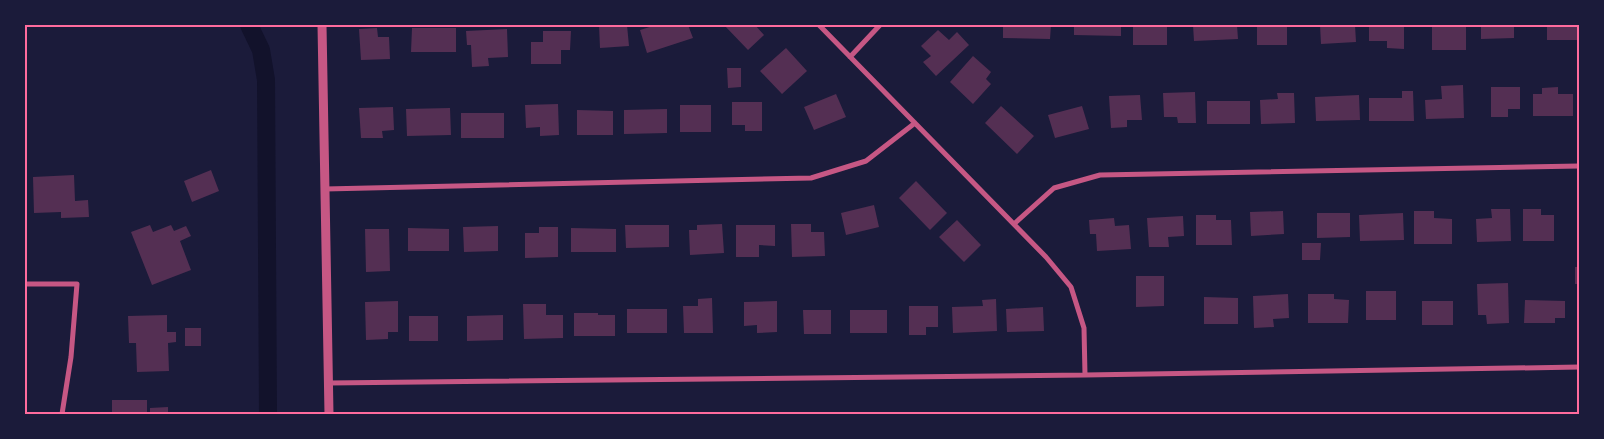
<svg xmlns="http://www.w3.org/2000/svg" width="1604" height="439" viewBox="0 0 1604 439" font-family="Literata,serif">
  <style>
    .lines { fill: none; stroke-linecap: round; stroke-linejoin: round }
    .canal { stroke: #12122b; stroke-width: 18 }
    .building { fill: #542f53 }
    .minor { stroke: #c65784; stroke-width: 5 }
    .tertiary { stroke: #c65784; stroke-width: 9 }
    .neatline { fill: none; stroke: #ff6b9d; stroke-width: 2 }
  </style>
  <rect width="100%" height="100%" fill="#1b1b3a"/>
  <g class="lines">
    <path class="canal" d="M249,25L261,50L266,80L268,414"/>
  </g>
  <path class="building" d="M599,25H627L629,46L600,48Z
    M656,25H688L693,38L647,53L640,30Z
    M724,25H755L764,35L748,50Z
    M1003,25H1051L1050,39L1003,38Z
    M1074,25H1121V36L1074,35Z
    M1133,25H1167V45H1133Z
    M1193,25H1237L1238,39L1194,41Z
    M1257,25H1287V45H1257Z
    M1320,25H1355L1356,42L1321,44Z
    M1369,25H1404V49L1387,48V41H1369Z
    M1432,25H1466V50H1432Z
    M1481,25H1514V38L1481,39Z
    M1547,25H1579V40H1547Z
    M377,28L378,37H389L390,59L361,60L359,29Z
    M412,28H456V52H411Z
    M507,29L508,57L488,58L489,66L472,67L471,45H467L466,31Z
    M938,30L949,40L957,32L969,45L936,76L923,62L931,56L921,46Z
    M543,31H571L570,50H561V64H531V42H543Z
    M786,48L807,71L782,94L760,71Z
    M973,56L991,72L986,79L991,84L973,104L950,82Z
    M727,68H741V87L728,88Z
    M1463,85L1464,118L1426,119L1425,100L1442,99L1441,86Z
    M1491,87H1520V109H1508V117H1491Z
    M1558,87V94H1573V116H1533V94H1542V88Z
    M1402,91H1413L1414,121H1369V98H1402Z
    M1195,92L1196,123H1178L1177,117H1164L1163,93Z
    M1277,93H1294L1295,123L1261,124L1260,100L1278,99Z
    M836,94L846,117L814,130L804,107Z
    M1140,95L1142,120H1127V127L1111,128L1109,96Z
    M1359,95L1360,120L1316,121L1315,97Z
    M1207,101H1250V124H1207Z
    M732,102H762V131H745V125H732Z
    M558,104L559,135L540,136V127L526,128L525,105Z
    M680,105H711V132H680Z
    M1001,106L1034,136L1017,154L985,123Z
    M1082,106L1089,129L1055,138L1048,115Z
    M393,107L394,130L382,131L383,138H361L359,108Z
    M450,108L451,135L407,136L406,109Z
    M667,109V133L624,134V110Z
    M577,110L613,111V135H577Z
    M461,113H504V138H461Z
    M211,170L219,191L192,202L184,181Z
    M74,175L75,201L88,200L89,217L61,218V212L34,213L33,177Z
    M916,181L947,213L930,230L899,198Z
    M874,205L879,227L846,235L841,213Z
    M1491,209H1510L1511,241L1477,242L1476,219L1492,218Z
    M1523,209H1541V215H1554V241H1523Z
    M1283,211L1284,234L1251,236L1250,212Z
    M1414,211H1434V218L1452,219V244H1414Z
    M1317,213H1350V237L1317,238Z
    M1403,213L1404,240L1360,241L1359,215Z
    M1196,215H1216V220H1231L1232,245H1196Z
    M1183,216L1184,236L1168,237L1169,247H1149L1147,218Z
    M1114,218L1115,226L1129,225L1131,249L1097,251L1096,234H1090L1089,220Z
    M957,220L981,245L964,262L939,237Z
    M722,224L724,253L690,255L689,230H697V225Z
    M791,224H811V232H824L825,256L792,257Z
    M150,225L153,232L171,225L174,231L186,226L191,236L180,241L191,270L152,285L131,232Z
    M625,225H669V247L626,248Z
    M736,225H775V246L759,245V257H736Z
    M498,226V251L464,252L463,227Z
    M539,227H558V257L525,258V233H539Z
    M408,228L449,229V251H408Z
    M571,228L616,229V252H571Z
    M365,229H389L390,271L366,272Z
    M1302,243H1321L1320,260H1302Z
    M1575,267H1579V284H1575Z
    M1136,276H1164V306L1136,307Z
    M1508,283L1509,323L1487,324L1486,315H1478L1477,284Z
    M1366,291H1396V320H1366Z
    M1288,294L1289,318L1273,319L1274,327L1254,328L1253,296Z
    M1308,294H1334V299L1349,300L1348,323H1308Z
    M1204,297L1238,298V324H1204Z
    M712,298L713,333H684L683,306H698V299Z
    M996,299L997,331L953,333L952,307L983,306L982,300Z
    M1525,300L1565,301V318H1555V323H1524Z
    M398,301V332H388V339L366,340L365,302Z
    M777,301V332L757,333V325L744,326V302Z
    M1422,301H1453V325H1422Z
    M523,304H546V315H563V338L524,339Z
    M909,306H938V327H926V335H909Z
    M1043,307L1044,331L1007,332L1006,309Z
    M627,309H667V333H627Z
    M803,310H831V334H804Z
    M850,310H887V333H850Z
    M574,313H598V315H615V336H574Z
    M167,315V332H176V342L168,343L169,371L137,372L136,343H129L128,316Z
    M503,315V340L467,341V316Z
    M409,316H438V341H409Z
    M185,328H201V346H185Z
    M112,400H147V414H112Z
    M168,407V414H150V408Z"/>
  <g class="lines">
    <path class="minor" d="M819,25L1046,257L1071,287L1084,328L1085,375
      M850,57L880,25
      M325,189L811,178L866,161L915,123
      M1014,224L1054,188L1100,175L1579,166
      M25,284H77L71,357L62,414
      M329,383L1085,375L1579,367"/>
    <path class="tertiary" d="M322,25L329,414"/>
  </g>
  <rect width="1604" height="439" fill="none" stroke="#1b1b3a" stroke-width="52"/>
  <rect x="26" y="26" width="1552" height="387" class="neatline"/>
</svg>
